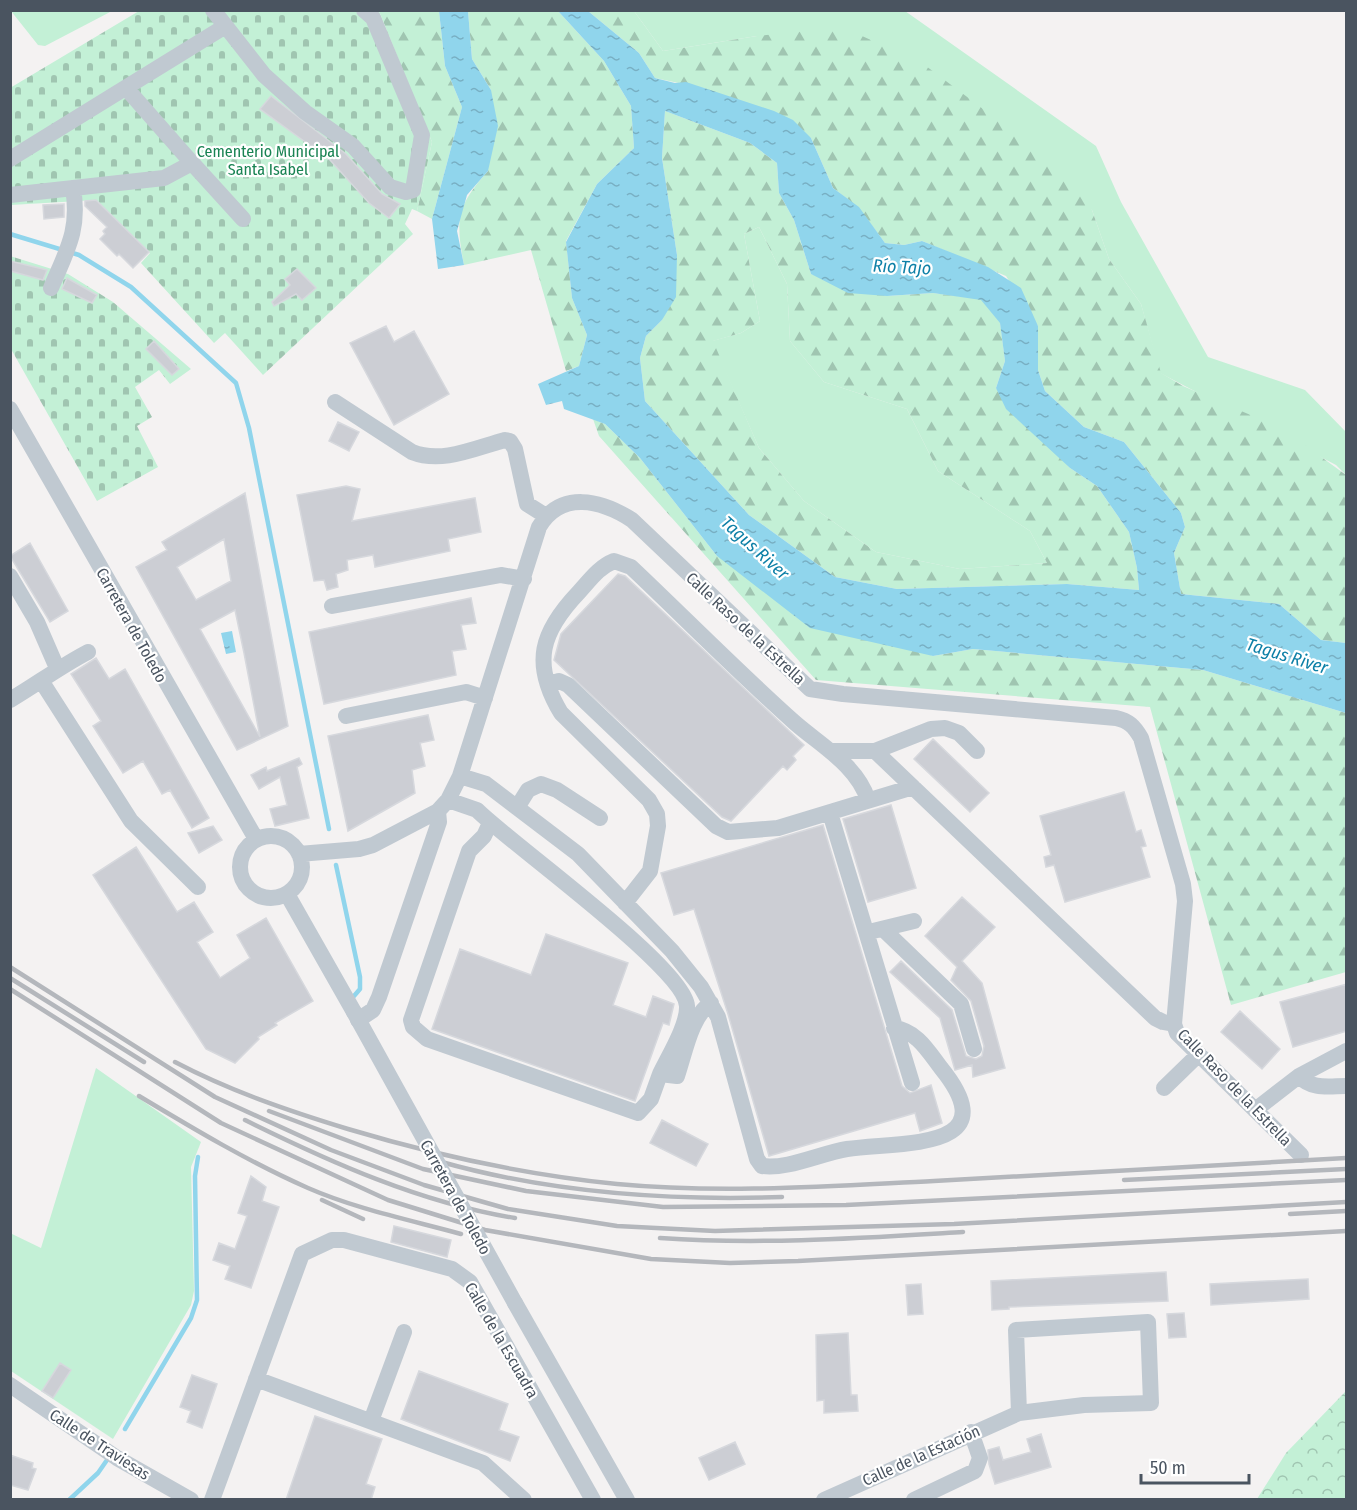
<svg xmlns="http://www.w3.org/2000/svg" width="1357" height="1510" viewBox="0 0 1357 1510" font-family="'Fira Sans Condensed',sans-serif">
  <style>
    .green { fill: #c3f0d6 }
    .forest { fill: url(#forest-firs); fill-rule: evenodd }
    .cemetery { fill: url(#cemetery-stones) }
    .park { fill: url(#park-crowns) }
    .water { fill: url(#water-ripples); fill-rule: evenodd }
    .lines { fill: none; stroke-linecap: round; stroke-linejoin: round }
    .stream { stroke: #90d5ec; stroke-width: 4.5 }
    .building { fill: #ccced4; stroke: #d6d8dd; stroke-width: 1.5; fill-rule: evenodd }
    .minor { stroke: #c0c9d1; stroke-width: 16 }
    .rail { stroke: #b4b7bc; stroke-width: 4.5 }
    .minor-bridge { stroke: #c0c9d1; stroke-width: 16 }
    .labels { text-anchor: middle; stroke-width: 4.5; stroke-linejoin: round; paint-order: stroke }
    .park-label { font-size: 16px; fill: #198353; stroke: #fff }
    .street-label { font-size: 16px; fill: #4a5460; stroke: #fff }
    .water-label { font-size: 18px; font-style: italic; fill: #0e80a7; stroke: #fff }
  </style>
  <defs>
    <pattern id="forest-firs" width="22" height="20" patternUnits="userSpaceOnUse" patternTransform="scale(1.5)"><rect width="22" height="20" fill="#c3f0d6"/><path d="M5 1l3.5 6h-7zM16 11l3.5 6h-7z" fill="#a0c5b1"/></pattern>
    <pattern id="cemetery-stones" width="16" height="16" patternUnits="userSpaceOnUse" patternTransform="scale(1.5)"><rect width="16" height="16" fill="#c3f0d6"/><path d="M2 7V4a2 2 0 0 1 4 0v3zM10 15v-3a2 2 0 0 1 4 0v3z" fill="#a0c5b1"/></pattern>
    <pattern id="park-crowns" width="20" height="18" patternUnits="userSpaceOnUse" patternTransform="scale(1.5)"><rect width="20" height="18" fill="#c3f0d6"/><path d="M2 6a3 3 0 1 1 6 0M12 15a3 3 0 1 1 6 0" fill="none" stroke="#a0c5b1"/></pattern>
    <pattern id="water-ripples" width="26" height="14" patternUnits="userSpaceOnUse" patternTransform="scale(1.5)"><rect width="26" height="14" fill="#90d5ec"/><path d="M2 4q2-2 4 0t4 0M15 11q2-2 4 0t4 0" fill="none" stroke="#78afc3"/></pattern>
  </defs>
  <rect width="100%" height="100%" fill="#f4f2f2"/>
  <path class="green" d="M11,11H112L45,46L38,45Z
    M634,11H905L1096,146L1121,202L1208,357L1305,390L1346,432V475L1336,465L1160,373L1141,304L1109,259L1092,210L757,36L663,51Z
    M759,227L787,284L790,341L824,382L907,409L938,471L1030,531L1047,563L960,569L876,552L804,501L759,448L712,341L741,333L760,321L744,234Z
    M96,1068L201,1142L191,1167L194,1291L191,1305L113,1439L11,1371L10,1233L41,1248Z"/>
  <path class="forest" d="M379,11H439L445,66L462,107L432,219L417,211L432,142Z
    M468,11H558L604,61L631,106L634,148L597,184L566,241L572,298L587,335L579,366L566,371L531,250L464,265C455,219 457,206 488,171L491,90L472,59Z
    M588,11H634L663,51L757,36L842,27L922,63L1072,176L1092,210L1109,259L1141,304L1161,373L1183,386L1283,429L1346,475V643L1321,640L1279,604L1181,594L1174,553L1185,527L1181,513L1124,442L1084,427L1045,391L1038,370V326L1006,276L922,241L904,245L885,243L858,207L833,188L811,138L702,88L655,78L639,53Z
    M665,111L750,143L777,163L779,193L794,220L811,274L887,296L933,293L981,299L1000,322L1005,361L996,388L1070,468L1097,486L1129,532L1137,568L1139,590L1067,584L897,589L835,577L749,515L645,401L640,358L646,336L662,320L677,255L662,158ZM759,227L787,284L790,341L824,382L907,409L938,471L1030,531L1047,563L960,569L876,552L804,501L759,448L713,341L741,333L760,321L744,234Z
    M593,419L605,424L640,458L717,556L933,656L973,649L1203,670L1346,713V972L1231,1005L1150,707L816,680L599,436Z"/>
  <path class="cemetery" d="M139,11H379L432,142L417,211L412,209L405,224L413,234L263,375L225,333L214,343L141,263L150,253L96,200L11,205L10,88Z
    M10,256L68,274L113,302L191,369L170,384L159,370L135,387L152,417L137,426L158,467L97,501L11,349Z"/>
  <path class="park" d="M1346,1391V1499H1257L1286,1453Z"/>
  <path class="water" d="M439,11H468L472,59L491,90L498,126L488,171L467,195L457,231L464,265L438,269L432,219L462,107L445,66Z
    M558,11H588L639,53L655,78L675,83L686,82L774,111L793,120L811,138L833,188L859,207L885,243L904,245L922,241L988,267L1021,288L1038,326V370L1045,391L1084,427L1124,442L1181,513L1185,527L1174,553L1181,594L1279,604L1321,640L1346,643V713L1203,670L973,649L933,656L810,628L717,556L640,458L605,424L564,409L562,401L546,405L538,384L579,366L587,335L572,298L566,242L597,184L634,148L631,106L604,61ZM665,111L750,143L777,163L779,193L794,220L811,274L848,293L887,296L933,293L981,300L1000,323L1005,361L996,388L1006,409L1070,468L1097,486L1129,532L1137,568L1139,590L1067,584L897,589L835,577L749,515L645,401L640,358L646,336L662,320L676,297L677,255L662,158Z
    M232,631L236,652L226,654L221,633Z"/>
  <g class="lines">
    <path class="stream" d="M10,234L79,255L131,287L236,383L249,428L329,829
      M336,865L360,977V989L354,996
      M125,1429L191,1318L197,1300L195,1176L198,1157
      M69,1500L98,1473L107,1460"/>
  </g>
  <path class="building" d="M271,96L346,154L382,194L400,204L389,218L369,203L330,160L260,109Z
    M96,200L149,252L133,268L119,254L117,256L100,239L105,234L103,231L107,227L85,206V201Z
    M64,204V217L44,219L43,205Z
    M10,261L47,270L43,280L10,271Z
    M297,269L316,288L302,300L296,294L274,306L272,302L290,285L285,279Z
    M67,278L97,295L92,303L62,289Z
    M386,326L394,342L414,331L449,394L394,425L350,343Z
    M154,341L179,369L172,375L146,349Z
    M338,422L359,432L349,451L329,441Z
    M346,486L360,489L352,521L475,498L481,532L448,539L450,551L375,567L373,555L347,560L348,570L336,574L338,587L327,590L324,580L314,581L297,495Z
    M245,493L288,726L237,750L136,567L167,550L162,542ZM224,539L231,581L196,600L177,567ZM235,610L244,653L260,737L200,629Z
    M30,543L68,611L50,622L10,556Z
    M618,574L625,576L804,745L793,756L796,760L787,770L783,766L731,821L722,817L554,660L561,634Z
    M471,598L476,623L461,625L466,649L452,651L456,675L324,704L309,632Z
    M96,658L109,679L125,669L209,818L192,828L170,790L162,794L143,761L123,773L93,726L101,721L71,674Z
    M428,715L434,740L420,743L425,766L412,770L415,793L348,831L328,736Z
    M933,739L989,793L970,812L914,759Z
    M299,758L302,764L297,767L309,818L275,826L270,809L287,805L280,777L259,789L251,775L266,767L267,771Z
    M1124,792L1136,832L1141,830L1146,846L1141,847L1150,877L1065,902L1054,865L1046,867L1044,857L1051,855L1040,816Z
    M891,805L916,888L868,902L843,819Z
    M823,825L902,1086L910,1093L931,1085L942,1123L920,1131L915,1113L769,1156L728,1014L694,909L674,915L661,873Z
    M213,826L222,840L199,853L188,833Z
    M136,847L177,912L194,902L213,932L197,942L220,978L250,958L237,935L266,918L313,1001L275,1023L277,1025L258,1037L259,1039L235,1063L206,1049L93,875Z
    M962,897L995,927L962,961L982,983L1005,1068L973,1077L972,1065L955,1070L940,1018L890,972L901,961L952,1010L966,1056L976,1059L982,1056L984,1046L971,1001L951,980L957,967L925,936Z
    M546,934L628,963L613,1005L646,1017L653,996L674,1004L669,1025L663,1023L635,1101L432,1029L460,949L531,975Z
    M1347,984V1031L1293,1047L1280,1002Z
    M1240,1011L1280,1049L1262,1069L1221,1032Z
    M662,1120L708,1144L696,1166L650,1143Z
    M251,1176L266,1187L262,1201L279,1207L251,1288L225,1279L230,1266L213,1260L219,1243L235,1249L247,1216L238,1213Z
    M394,1226L451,1240L447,1257L391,1242Z
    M1166,1272L1168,1301L1009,1307V1309L992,1310L991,1281Z
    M1308,1279L1309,1299L1211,1305L1210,1284Z
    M921,1284L923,1314L908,1315L906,1285Z
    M1184,1313L1186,1337L1169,1338L1167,1314Z
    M848,1333L851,1395H857L858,1411L824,1413V1400L817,1401L816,1335Z
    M60,1363L71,1370L53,1398L42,1391Z
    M419,1371L508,1404L499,1430L519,1437L510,1461L401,1419Z
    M192,1375L217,1384L202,1428L187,1422L191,1411L180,1407Z
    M315,1416L382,1439L366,1484L375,1487L371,1500H286Z
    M1041,1434L1051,1467L995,1484L989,1464L988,1450L999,1447L1003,1460L1031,1452L1027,1439Z
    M735,1442L745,1464L709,1480L699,1458Z
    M10,1455L33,1463L32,1468L36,1469L28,1490L10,1485Z"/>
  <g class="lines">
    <path class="minor" d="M213,10L264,75L305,112L353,146L390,187L406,192L413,190L422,135L373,18L364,10
      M10,159L224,27
      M192,163L243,219
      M10,195L164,178L192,163L126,88
      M51,288C67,250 80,230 73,188
      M335,402L412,452C442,464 475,448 505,440L510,441L515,449L527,504L546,516
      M10,409L256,839
      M10,576L37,622L57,668
      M332,606L501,575L524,579
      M42,682L131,821L198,887
      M548,684L559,681L568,685L716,826L728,832L778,828L913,787
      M10,700C37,684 61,666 88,652
      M346,716L466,692L485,698
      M831,751H875L931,729L945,728L959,733L977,751
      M875,751L1155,1018L1163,1022L1174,1024
      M460,776L486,784L578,854L672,951L701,987L718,1017L757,1159L762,1166C786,1170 822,1153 847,1149C900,1141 1009,1152 941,1068C928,1051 917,1031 894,1028
      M448,800L477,810C512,845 685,968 687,1006C688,1025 668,1057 660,1074L677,1076C685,1053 691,1016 711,1003
      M518,806L528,790L541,784L557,790L600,818
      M830,813L912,1083
      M490,823L484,836L469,851L411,1020L413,1027L427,1039L638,1113L651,1099L660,1074
      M240 867a31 31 0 1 1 62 0a31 31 0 1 1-62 0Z
      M299,854L359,849L373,845L438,811
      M287,894L354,1012
      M625,903L650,871L658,826L657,814L649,800L561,713C531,663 541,632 579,592C590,580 599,567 614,561L631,567C686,619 738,672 794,722C820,745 857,765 868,800
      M883,929L961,1004L974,1049
      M873,931L914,921
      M358,1020L373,1010L379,997L439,822L438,811L448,800L460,776L539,527C561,490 601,500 632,520L810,689L843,694L1116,718C1129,721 1134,726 1141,738L1183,884L1185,901L1174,1024L1177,1033L1301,1155
      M1299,1076C1312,1090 1329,1086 1346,1086
      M1164,1088L1199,1054
      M1255,1110L1299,1076L1346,1051
      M515,1303L627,1500
      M256,1379L483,1463L524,1500
      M10,1385L117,1458L191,1500
      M371,1421L404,1332
      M212,1500L302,1254L332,1240H344L452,1269L470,1282L593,1500
      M824,1500L1019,1413L1084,1405L1151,1403L1148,1322L1016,1330L1019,1413
      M914,1500L975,1471L980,1458L971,1432"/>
    <path class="rail" d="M10,967L215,1097L331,1150L424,1185L508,1209L617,1226L715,1231L954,1224L1346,1202
      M10,978L144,1062
      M10,989L221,1123L388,1200L485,1230L651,1259L730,1263L798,1261L1346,1231
      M175,1062C230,1091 289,1111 348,1129C435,1155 527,1175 617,1184C723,1194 829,1186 934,1181C1072,1174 1209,1165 1346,1158
      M139,1096C194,1129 249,1162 308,1188C356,1209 410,1220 461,1234
      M269,1111L423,1169L526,1191L663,1207L846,1205L1346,1180
      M245,1120C330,1162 421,1203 515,1218
      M438,1161C550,1193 666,1201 782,1197
      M1124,1180L1346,1169
      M322,1200L363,1219
      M1290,1214L1346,1211
      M660,1238C761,1245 862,1238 963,1232"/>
    <path class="minor-bridge" d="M354,1012L515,1303"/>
  </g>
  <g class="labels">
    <g class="park-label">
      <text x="268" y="157">Cementerio Municipal<tspan x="268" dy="18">Santa Isabel</tspan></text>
    </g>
    <g class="street-label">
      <text transform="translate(132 625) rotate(61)" y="6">Carretera de Toledo</text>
      <text transform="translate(746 628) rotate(43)" y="6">Calle Raso de la Estrella</text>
      <text transform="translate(1235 1087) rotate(46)" y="6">Calle Raso de la Estrella</text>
      <text transform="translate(456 1197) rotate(61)" y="6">Carretera de Toledo</text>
      <text transform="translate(502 1340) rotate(60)" y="6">Calle de la Escuadra</text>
      <text transform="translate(100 1444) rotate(33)" y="6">Calle de Traviesas</text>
      <text transform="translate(921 1455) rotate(-24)" y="6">Calle de la Estación</text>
    </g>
    <g class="water-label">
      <text transform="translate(902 267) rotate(3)" y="6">Río Tajo</text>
      <text transform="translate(755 548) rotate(42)" y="6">Tagus River</text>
      <text transform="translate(1287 656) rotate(17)" y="6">Tagus River</text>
    </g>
  </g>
  <rect width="1357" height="1510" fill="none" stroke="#4a5460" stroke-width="24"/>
  <path d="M1141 1474v9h108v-9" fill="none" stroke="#4a5460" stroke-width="3"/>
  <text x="1150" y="1474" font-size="18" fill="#4a5460" stroke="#ffffff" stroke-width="4.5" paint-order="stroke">50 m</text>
</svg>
